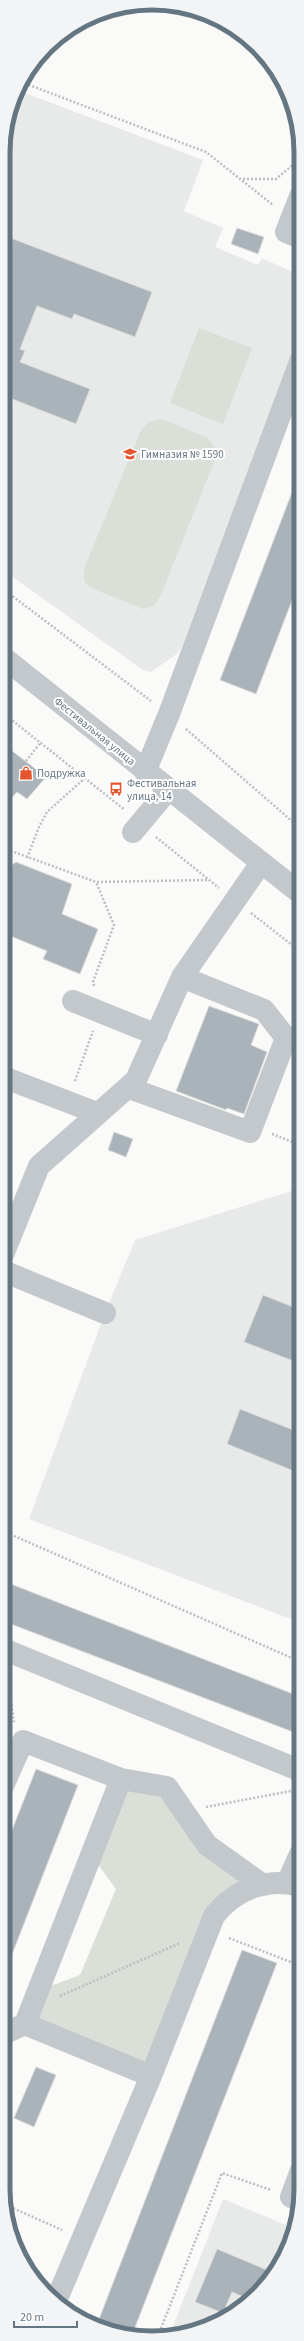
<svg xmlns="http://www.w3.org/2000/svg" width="304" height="2341" viewBox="0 0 304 2341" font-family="'Source Sans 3',sans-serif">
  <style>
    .built { fill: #e8e9e9 }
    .green { fill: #dadfd7 }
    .building { fill: #aab3b9; stroke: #dcdcda }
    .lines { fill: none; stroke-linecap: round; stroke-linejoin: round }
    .path { stroke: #bbbfc2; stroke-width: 2.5; stroke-dasharray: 2 2; stroke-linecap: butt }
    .minor { stroke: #c3c8cc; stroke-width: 22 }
    .labels { text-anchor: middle; stroke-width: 4; stroke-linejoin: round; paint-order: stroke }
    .poi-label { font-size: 11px; fill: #657683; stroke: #fff; text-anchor: start }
    .street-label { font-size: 11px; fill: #657683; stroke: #fff }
    .rim { fill: none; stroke: #657683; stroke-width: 5 }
  </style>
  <rect width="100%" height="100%" fill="#fafaf8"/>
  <path class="built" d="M17,90L203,160L184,211L223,228L215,247L258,265L262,258L301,276V337L181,648L178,653L151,672L143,670L3,570V142Z
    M301,1188V1623L29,1519L105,1313L135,1240Z
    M223,2199L293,2228L286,2255L250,2301L200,2330L170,2334Z"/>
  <path class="green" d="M199,328L252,348L223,424L170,403Z
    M162,419L208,438L215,448L214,462L160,597L153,606L143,609L91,588L84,581V569L140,432L149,422Z
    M121,1779L167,1787L207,1845L263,1885L225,1902L151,2076L25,2024L37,1991L80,1975L116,1889L91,1855Z"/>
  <path class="building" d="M237,228L264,237L258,254L231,244Z
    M3,235L152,292L135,337L74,314L72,319L37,306L20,349L25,351L20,362L90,389L76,424L7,397L3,403Z
    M299,474L301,577L256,694L220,680Z
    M3,744L46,777L27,799L17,792L3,807Z
    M3,861L12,865L16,862L72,884L62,914L98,929L80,974L43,959L47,951L3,933Z
    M209,1006L259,1024L251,1045L267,1052L244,1114L227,1108L226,1110L176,1091Z
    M114,1132L133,1139L126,1157L108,1150Z
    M263,1295L301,1310V1364L244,1342Z
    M240,1409L301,1433V1474L227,1444Z
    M3,1581L301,1697V1735L3,1621Z
    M36,1769L78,1785L4,1975L3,1853Z
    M242,1950L277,1963L132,2335L96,2327Z
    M36,2067L56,2075L34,2127L14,2118Z
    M217,2249L272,2272L251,2300L232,2292L223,2313L195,2302Z"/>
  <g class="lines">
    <path class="path" d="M21,82L206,152L273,205
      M243,179H276L301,158
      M3,589L151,701
      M3,713L125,810
      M186,729L301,829
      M26,761L41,742
      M156,837L219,888
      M3,848L96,882L208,880
      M27,858L39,827L47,812L85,778
      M251,913L301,952
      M94,986L93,982L114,925L96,882
      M75,1081L93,1031
      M272,1134L292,1142L301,1135
      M3,1531L301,1662
      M7,1673L14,1722
      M206,1807L291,1791
      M229,1938L301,1966
      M60,1996L180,1943
      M6,2205L62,2230
      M158,2336L222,2173L271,2190"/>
    <path class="minor" d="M301,238L286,232L301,194
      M3,657L301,894
      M145,772L169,714L301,359
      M133,832L168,790
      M73,1001L157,1035
      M3,1077L97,1113
      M129,1088L250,1132L286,1038L264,1010L182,977
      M3,1255L39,1166L136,1080L182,977L261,863
      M3,1271L105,1313
      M3,1649L301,1771
      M3,1786L23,1741L121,1779L167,1787L207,1845L263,1885
      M287,1883L301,1852
      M25,2024L151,2076
      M3,2034L25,2024L121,1779
      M291,2197L301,2170
      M51,2297L59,2294L151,2076L214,1916C235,1889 267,1877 301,1886"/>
  </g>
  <defs>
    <g id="school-bare" transform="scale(1.08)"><path d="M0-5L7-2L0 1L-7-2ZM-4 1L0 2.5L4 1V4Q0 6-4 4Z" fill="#e4572e" stroke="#fff" stroke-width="2.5" paint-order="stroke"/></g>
    <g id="shop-bare" transform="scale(1.08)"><path d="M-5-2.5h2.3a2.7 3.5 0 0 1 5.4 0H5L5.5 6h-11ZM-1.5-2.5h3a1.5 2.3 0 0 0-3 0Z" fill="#e4572e" stroke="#fff" stroke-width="2.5" paint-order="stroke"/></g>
    <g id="bus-bare" transform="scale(1.08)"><path d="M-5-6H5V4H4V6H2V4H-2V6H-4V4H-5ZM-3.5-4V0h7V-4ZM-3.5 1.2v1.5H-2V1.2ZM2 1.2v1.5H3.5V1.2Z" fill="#e4572e" stroke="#fff" stroke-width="2.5" paint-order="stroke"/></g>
  </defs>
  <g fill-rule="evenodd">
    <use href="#school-bare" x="130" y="454"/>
    <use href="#shop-bare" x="26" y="773"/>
    <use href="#bus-bare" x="116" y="789"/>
  </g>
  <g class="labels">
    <g class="poi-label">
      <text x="141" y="458">Гимназия № 1590</text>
      <text x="37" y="777">Подружка</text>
      <text x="127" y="787">Фестивальная<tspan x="127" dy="13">улица, 14</tspan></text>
    </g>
    <g class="street-label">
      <text transform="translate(95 731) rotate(39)" y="4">Фестивальная улица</text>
    </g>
  </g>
  <path d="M0 0H304V2341H0ZM152 10H152A142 142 0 0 1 294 152V2189A142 142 0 0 1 152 2331H152A142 142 0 0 1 10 2189V152A142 142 0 0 1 152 10Z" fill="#f3f4f5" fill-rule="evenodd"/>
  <path class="rim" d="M152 10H152A142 142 0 0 1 294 152V2189A142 142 0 0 1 152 2331H152A142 142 0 0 1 10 2189V152A142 142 0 0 1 152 10Z"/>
  <path d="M14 2321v6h63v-6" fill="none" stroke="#657683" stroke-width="2"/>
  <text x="20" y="2321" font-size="12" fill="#657683" stroke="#ffffff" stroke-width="3" paint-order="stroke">20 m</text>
</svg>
